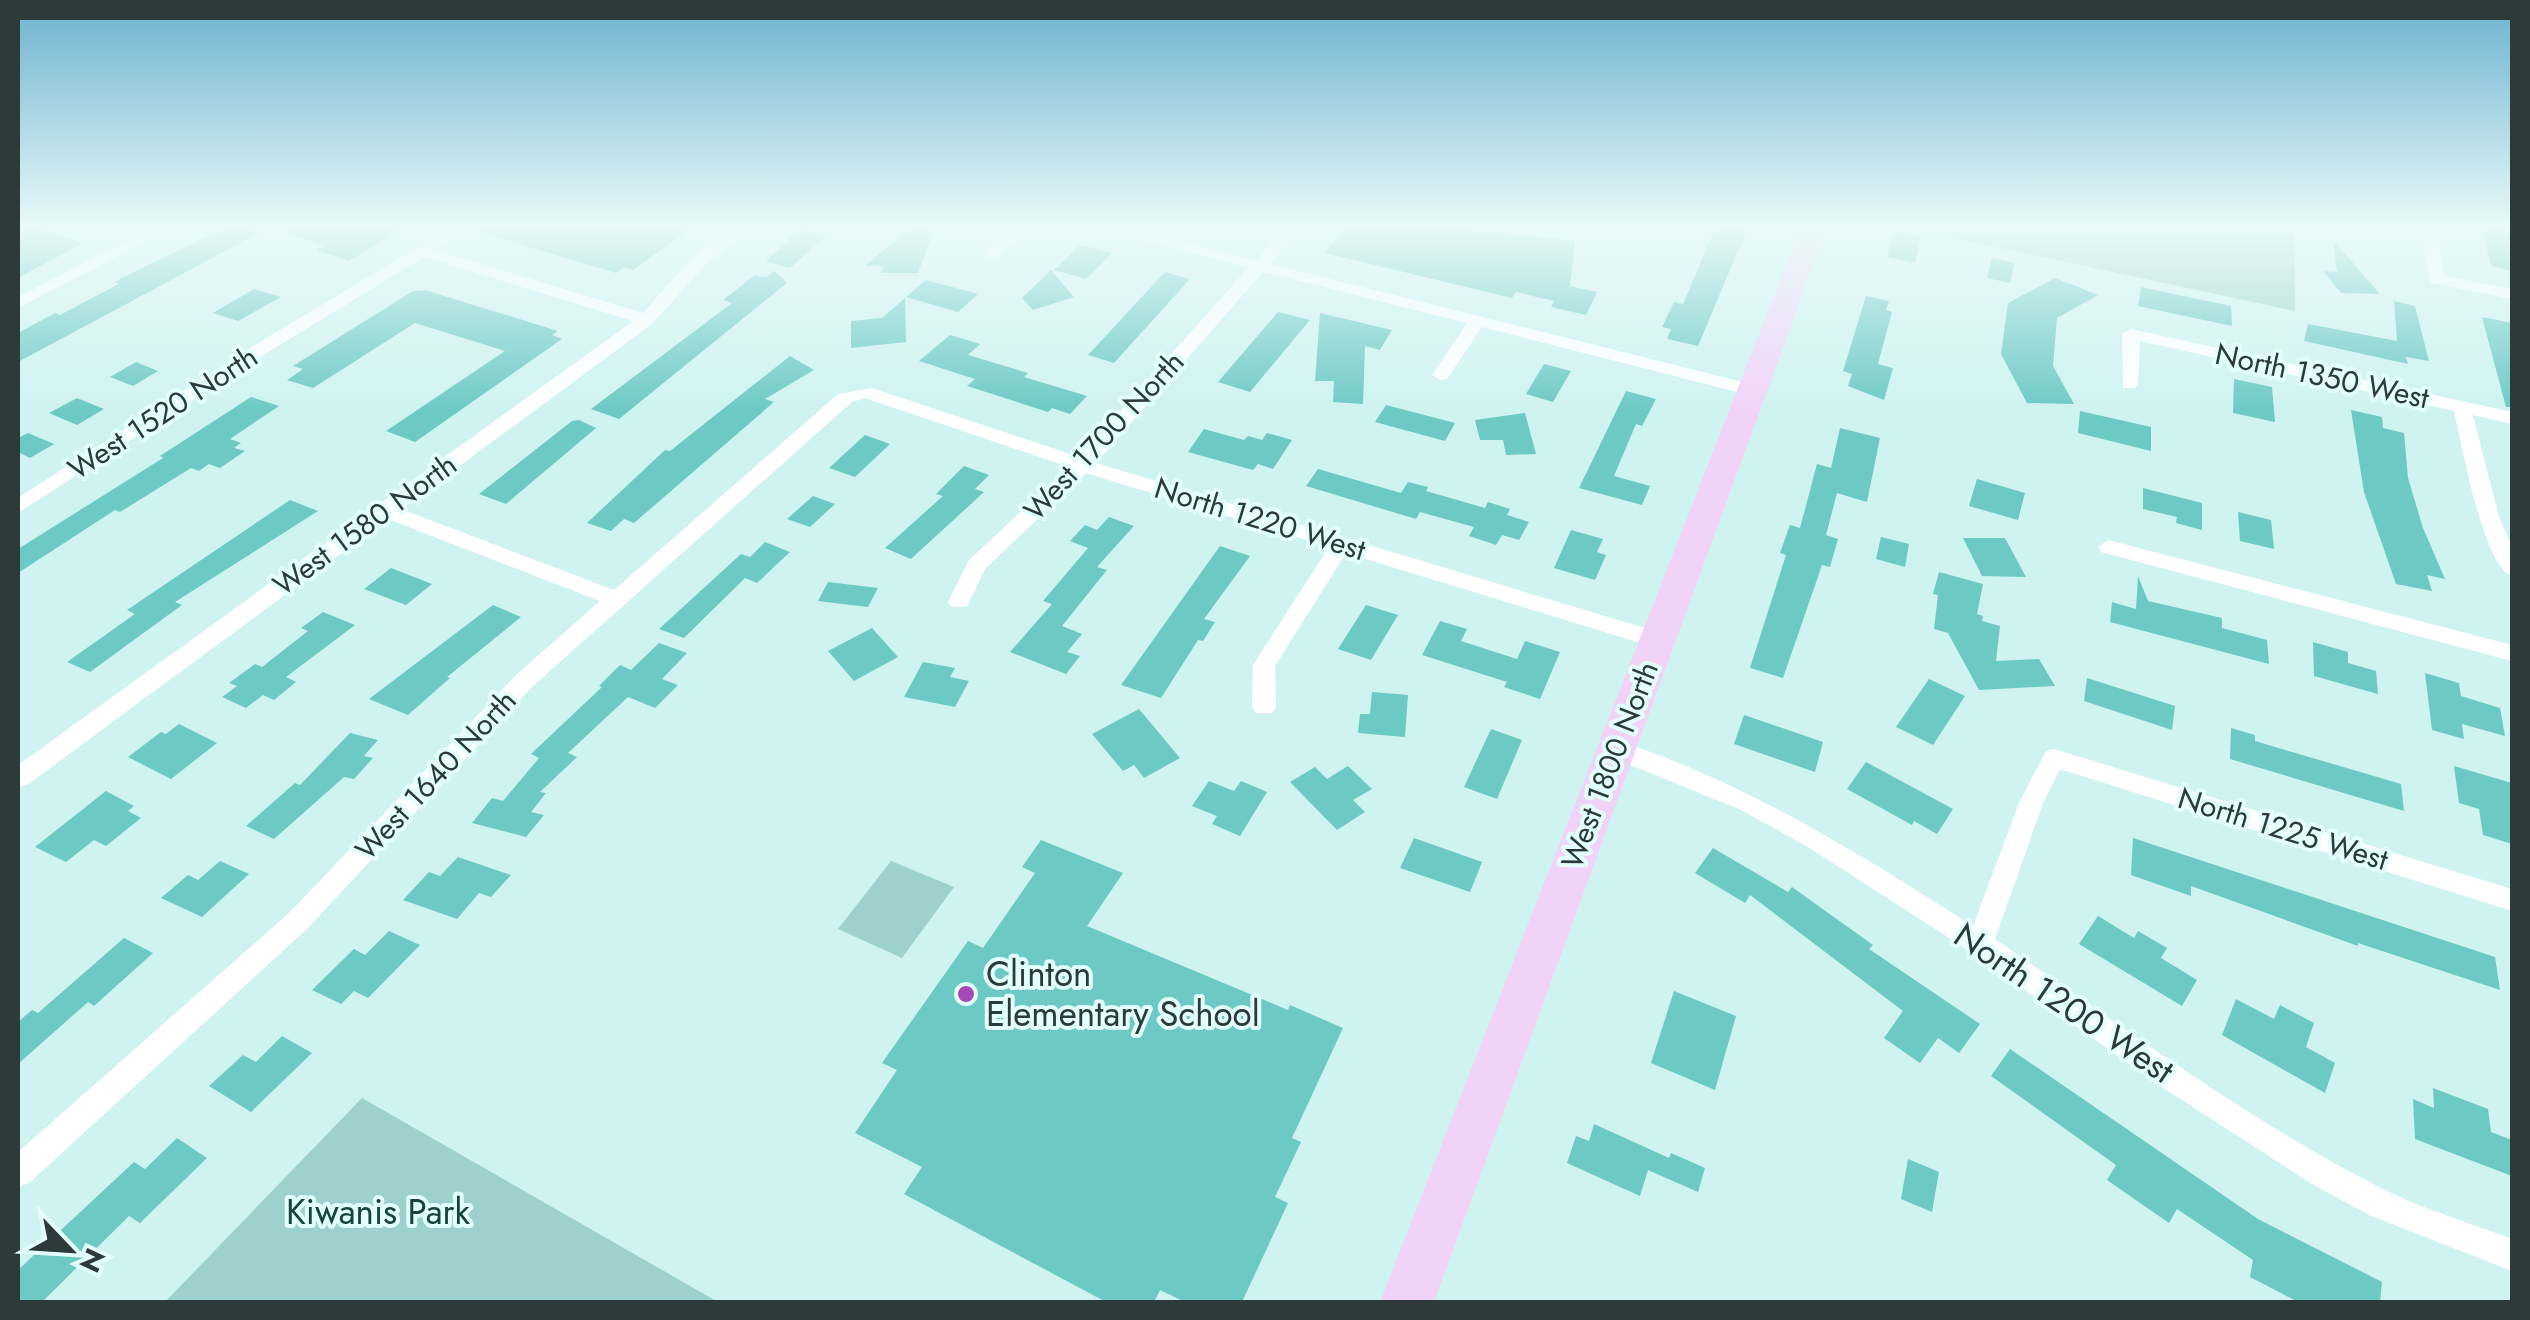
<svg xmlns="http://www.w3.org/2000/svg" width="2530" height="1320" viewBox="0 0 2530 1320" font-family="Jost,sans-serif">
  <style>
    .green { fill: #9ed1cd }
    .building { fill: #6cc9c4 }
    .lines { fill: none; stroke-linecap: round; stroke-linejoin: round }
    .street { fill: #fff; fill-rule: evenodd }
    .primary { fill: #f2d3f8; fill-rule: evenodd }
    .poi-dot { fill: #a64bb5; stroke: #e2fffd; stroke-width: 4 }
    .labels { text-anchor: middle; stroke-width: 8; stroke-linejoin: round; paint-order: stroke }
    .street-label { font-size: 30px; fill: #2c3a39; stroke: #e2fffd }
    .near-poi-label { font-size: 35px; fill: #2c3a39; stroke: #e2fffd; text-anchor: start }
    .near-street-label { font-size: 35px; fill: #2c3a39; stroke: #e2fffd }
    .near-park-label { font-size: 35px; fill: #16423f; stroke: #e2fffd }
  </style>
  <rect width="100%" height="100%" fill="#cff3f1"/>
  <path class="green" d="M1902,227H2294L2295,311Z
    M891,861L954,887L902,958L838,929Z
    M362,1098L718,1302H165Z"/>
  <path class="building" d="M18,227H39L83,243L18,278Z
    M226,227H270L18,362V333L55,313L60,315L119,284L114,282Z
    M280,227H406L349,261L316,250L323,246L279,230Z
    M479,227H693L633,270L624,267L616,273L479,232Z
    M911,227H935L918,273H881L883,266H865Z
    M1346,227H1477L1475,230L1575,241L1570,286L1597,292L1586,315L1551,307L1554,301L1516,292L1512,298L1325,253Z
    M1720,227H1748L1698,346L1667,339L1671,329L1662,327L1674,302L1683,304L1714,231Z
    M2482,227H2512V271L2491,266Z
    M801,228L827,235L790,268L766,261Z
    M1894,230L1921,236L1915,263L1887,257Z
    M2333,240L2380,294L2341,293L2323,271L2337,272Z
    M1080,245L1112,253L1086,279L1054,270Z
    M1992,258L2015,263L2010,283L1987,278Z
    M1051,270L1074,297L1033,310L1022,298Z
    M775,271L787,283L619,419L591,409L732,303L723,300L755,275L766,277Z
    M1165,272L1190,279L1114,363L1088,355Z
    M2055,278L2098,295L2057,318L2053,366L2074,404L2027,403L2001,354L2008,303Z
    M926,280L978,294L958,312L906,297Z
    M2141,287L2231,306L2232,326L2138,306Z
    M254,289L281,297L238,321L213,313Z
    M425,290L558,331L552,335L562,339L415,442L386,431L505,351L415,323L313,388L287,380L303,369L293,366L413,291Z
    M1866,296L1889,301L1886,310L1892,312L1878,364L1893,368L1884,400L1848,386L1852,374L1843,371Z
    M905,298L906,342L851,348V321L882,318Z
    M2394,301L2415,306L2429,361L2406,357L2408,364L2304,341L2308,324L2397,341Z
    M1278,312L1310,320L1250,392L1218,382Z
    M1320,313L1392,330L1380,350L1365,346L1363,404L1333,402L1334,381H1315Z
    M2482,317L2512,323V407H2506Z
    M950,335L980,344L968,355L1028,373L1024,377L1087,396L1070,414L1052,408L1048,412L967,386L975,379L919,361Z
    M790,356L814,370L765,399L774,402L634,523L624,519L611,531L587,523L665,450L670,451Z
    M136,362L158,371L133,386L110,377Z
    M1544,364L1571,371L1553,402L1526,394Z
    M2234,379L2272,387L2275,422L2233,413Z
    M1626,391L1656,399L1642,426L1636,424L1614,476L1650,486L1642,505L1579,488Z
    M251,397L279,406L230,439L241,443L234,448L245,451L220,468L209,464L199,471L191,468L120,512L115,510L18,573V549L163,458L160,456Z
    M77,398L104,409L77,425L49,413Z
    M1386,405L1455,423L1445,441L1375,422Z
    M2351,410L2382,417L2383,428L2404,433L2408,478L2423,528L2445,579L2427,575L2432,591L2396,584L2364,492Z
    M2080,411L2151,427V451L2078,433Z
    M1525,413L1536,454L1506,455L1503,440H1480L1475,420Z
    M579,420L596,428L506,504L479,494L572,421Z
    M1840,428L1880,438L1867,502L1837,493L1826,535L1838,539L1830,567L1822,565L1783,678L1750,668L1786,555L1780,553L1790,525L1800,528L1817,464L1831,468Z
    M1204,429L1244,440L1248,436L1262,440L1267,433L1292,440L1273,469L1258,464L1253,470L1188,452Z
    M28,433L54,444L30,458L18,452V438Z
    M865,435L890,444L855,477L829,468Z
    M964,466L989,475L975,489L984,492L911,559L885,548L943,496L936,494Z
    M1318,469L1401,493L1408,482L1428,487L1426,491L1485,508L1488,502L1510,509L1507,515L1529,522L1519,540L1502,535L1496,545L1469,536L1474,527L1420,512L1416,519L1306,486Z
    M1977,479L2025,493L2018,520L1969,506Z
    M2143,488L2202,503V530L2176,523L2177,517L2143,509Z
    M813,496L835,504L810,527L787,519Z
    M290,500L318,511L175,602L182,605L90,672L67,662L135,614L127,610Z
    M2238,512L2271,520L2274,549L2240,541Z
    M1109,517L1134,526L1097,567L1107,570L1062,626L1082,634L1067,652L1080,656L1066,674L1010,652L1052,604L1043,601L1088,548L1070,541L1085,525L1097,530Z
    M1571,530L1603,539L1597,552L1606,555L1595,580L1554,568Z
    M1881,537L1909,544L1905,567L1876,559Z
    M1963,538H2005L2026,577L1982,576Z
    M765,542L790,552L757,583L745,578L684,638L659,629L741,554L750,557Z
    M1220,546L1250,556L1204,619L1215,622L1203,641L1198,640L1161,698L1121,685Z
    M391,568L432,584L406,605L364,589Z
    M1939,572L1983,584L1977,614L1983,616L1982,621L2000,626L1996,661L2039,659L2055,686L1979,690L1948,633L1934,629L1938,595L1933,594Z
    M2138,576L2148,601L2222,618V628L2267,640L2269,664L2110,622L2112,602L2136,609Z
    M828,582L878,588L868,607L818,601Z
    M493,605L521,617L447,677L450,678L408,715L369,699Z
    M1366,605L1398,615L1371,660L1338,649Z
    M323,612L355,625L286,677L296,682L274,700L263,695L246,708L222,697L237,686L229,683L255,664L262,667L308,631L301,628Z
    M1440,621L1467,629L1461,641L1517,659L1525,641L1560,652L1540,699L1504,687L1507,682L1422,655Z
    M872,628L898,657L854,681L828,651Z
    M2313,642L2348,652V663L2376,671L2378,694L2314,676Z
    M659,643L687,653L662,679L678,685L655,708L628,697L568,753L577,757L540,792L546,793L531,812L544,815L526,837L472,823L492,798L503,801L539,758L531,754L602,687L599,686L620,665L631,670Z
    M923,662L955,668L950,677L969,681L955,707L904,697Z
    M2425,673L2459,683L2461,696L2500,708L2505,736L2462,724L2464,739L2432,730Z
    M2087,678L2175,706L2172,730L2084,701Z
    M1929,679L1965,696L1933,745L1896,727Z
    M1372,692L1408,695L1405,737L1358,733L1360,714H1370Z
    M1139,709L1180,758L1144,778L1134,765L1123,771L1092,734Z
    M1744,715L1823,742L1815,772L1734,744Z
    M179,724L217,743L171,779L128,757L161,732L166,734Z
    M2231,728L2255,735V741L2401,784L2404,811L2230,759Z
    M1491,729L1522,740L1497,799L1464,787Z
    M350,733L378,740L364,756L373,758L354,779L344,777L274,839L246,826L295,783L300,785Z
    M1866,762L1953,809L1937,834L1914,821L1912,825L1847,789Z
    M1348,766L1372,789L1353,800L1365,812L1337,830L1290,782L1315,767L1327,779Z
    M2454,766L2512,783V844L2483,835L2479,809L2459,803Z
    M1209,781L1234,791L1241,781L1267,792L1240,836L1212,824L1217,816L1192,806Z
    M106,791L134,806L128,811L141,818L106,846L94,840L66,862L35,847Z
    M1414,838L1482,862L1470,892L1400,868Z
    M2133,838L2495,957L2500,990L2358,943V946L2191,886V896L2131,875Z
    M1041,840L1123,873L1087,926L1288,1010L1290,1005L1343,1028L1292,1138L1301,1142L1275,1197L1288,1203L1242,1302H1185L1160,1290L1154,1302H1106L904,1194L922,1167L855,1133L897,1070L882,1063L968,941L983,948L1035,873L1022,867Z
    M1713,848L1788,892L1792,887L1873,945L1869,949L1980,1024L1959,1053L1938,1038L1920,1063L1884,1038L1903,1011L1750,895L1745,903L1695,873Z
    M458,857L511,875L491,897L479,893L457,919L403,900L429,872L440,876Z
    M220,861L249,874L202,917L161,898L188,875L198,880Z
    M2098,916L2134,938L2138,931L2167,948L2161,958L2197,980L2182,1006L2079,944Z
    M389,931L420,945L368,998L354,991L341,1004L312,990L354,949L365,955Z
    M124,938L153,953L94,1006L88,1002L18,1064V1022L32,1010L38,1013Z
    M1674,991L1736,1016L1715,1090L1651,1063Z
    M2236,999L2274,1019L2280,1005L2314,1023L2306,1047L2335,1063L2325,1093L2222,1035Z
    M282,1036L312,1053L251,1112L209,1086L243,1055L256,1062Z
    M2010,1049L2258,1219L2382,1282L2380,1302H2298L2250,1277L2253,1260L2177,1209L2169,1223L2107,1180L2116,1165L1991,1076Z
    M2433,1088L2488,1109L2491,1132L2512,1140V1176L2415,1139L2413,1099L2434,1108Z
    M1594,1124L1669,1158L1671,1153L1705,1168L1698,1192L1648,1170L1640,1196L1567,1163L1576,1136L1589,1141Z
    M177,1138L207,1158L140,1223L129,1216L42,1302H18V1270L134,1162L145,1169Z
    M1908,1159L1939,1172L1932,1212L1901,1199Z"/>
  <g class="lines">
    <path class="street" d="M154,227H174L18,308V297Z
      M451,227H470L435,250L643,313C672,282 709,227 755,227L708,262L652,324L401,509L614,590L838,394L872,388L1079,457L1248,268L1095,227H1122L1256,260L1285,227H1302L1270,264L1759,386L1762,390L1753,396L1482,327L1447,379L1441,380L1432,375L1467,323L1263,272L1096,463L1665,634L1668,640L1657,648L1346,553L1275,666L1276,707L1272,713H1256L1252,707L1253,665L1329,547L1086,473L985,569L967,607H951L948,602L969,560L1069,467L865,398L852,402L533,686L307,929L29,1183L18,1187V1152L289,913L517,674L600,601L388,519L27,785L18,787V765L633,321L424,257L252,362L18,513V498L240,354Z
      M1013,227H1031L997,257H985V251Z
      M2419,227H2435L2445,276L2512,289V299L2431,283Z
      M2131,329L2512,412V424L2473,415L2499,517L2512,547V576C2484,569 2461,441 2454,411L2140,341L2138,384L2135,388H2123L2122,334Z
      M2108,540L2512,645V661L2101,552L2098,547Z
      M1616,740C1746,782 1858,853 1973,926L2019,803L2046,751L2054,749L2512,889V911L2060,769L2043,803L1995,939C2122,1026 2248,1121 2385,1190C2425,1210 2470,1223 2512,1239V1271L2369,1215L2312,1184L2165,1089L1971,952L1808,847L1739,809L1608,756L1604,749L1608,742Z"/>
    <path class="primary" d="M1801,227H1827L1434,1302H1380Z"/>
  </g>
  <linearGradient id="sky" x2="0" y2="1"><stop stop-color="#6bb1ce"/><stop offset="0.55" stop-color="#e9faf9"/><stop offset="1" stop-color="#e9faf9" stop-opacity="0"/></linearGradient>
  <rect width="2530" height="412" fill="url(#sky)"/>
  <circle class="poi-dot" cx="966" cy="994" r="10"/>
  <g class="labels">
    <g class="street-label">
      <text transform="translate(2322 376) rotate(12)" y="10">North 1350 West</text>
      <text transform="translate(163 413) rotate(-33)" y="10">West 1520 North</text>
      <text transform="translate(1104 436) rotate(-47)" y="10">West 1700 North</text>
      <text transform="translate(1260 519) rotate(17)" y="10">North 1220 West</text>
      <text transform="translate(365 525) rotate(-36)" y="10">West 1580 North</text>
      <text transform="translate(1610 765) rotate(-69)" y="10">West 1800 North</text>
      <text transform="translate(436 775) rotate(-47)" y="10">West 1640 North</text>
      <text transform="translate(2283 829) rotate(17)" y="10">North 1225 West</text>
    </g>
    <g class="near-poi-label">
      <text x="986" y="986">Clinton<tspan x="986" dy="40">Elementary School</tspan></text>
    </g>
    <g class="near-street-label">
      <text transform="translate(2064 1003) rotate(34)" y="12">North 1200 West</text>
    </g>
    <g class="near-park-label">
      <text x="378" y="1224">Kiwanis Park</text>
    </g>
  </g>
  <rect width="2530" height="1320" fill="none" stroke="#2c3a39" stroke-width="40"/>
  <g transform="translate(70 1250) rotate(115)" stroke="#e2fffd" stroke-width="8" paint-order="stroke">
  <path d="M0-8L18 38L0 25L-18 38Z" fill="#2c3a39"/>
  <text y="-15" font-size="28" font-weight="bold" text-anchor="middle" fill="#2c3a39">N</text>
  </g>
</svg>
